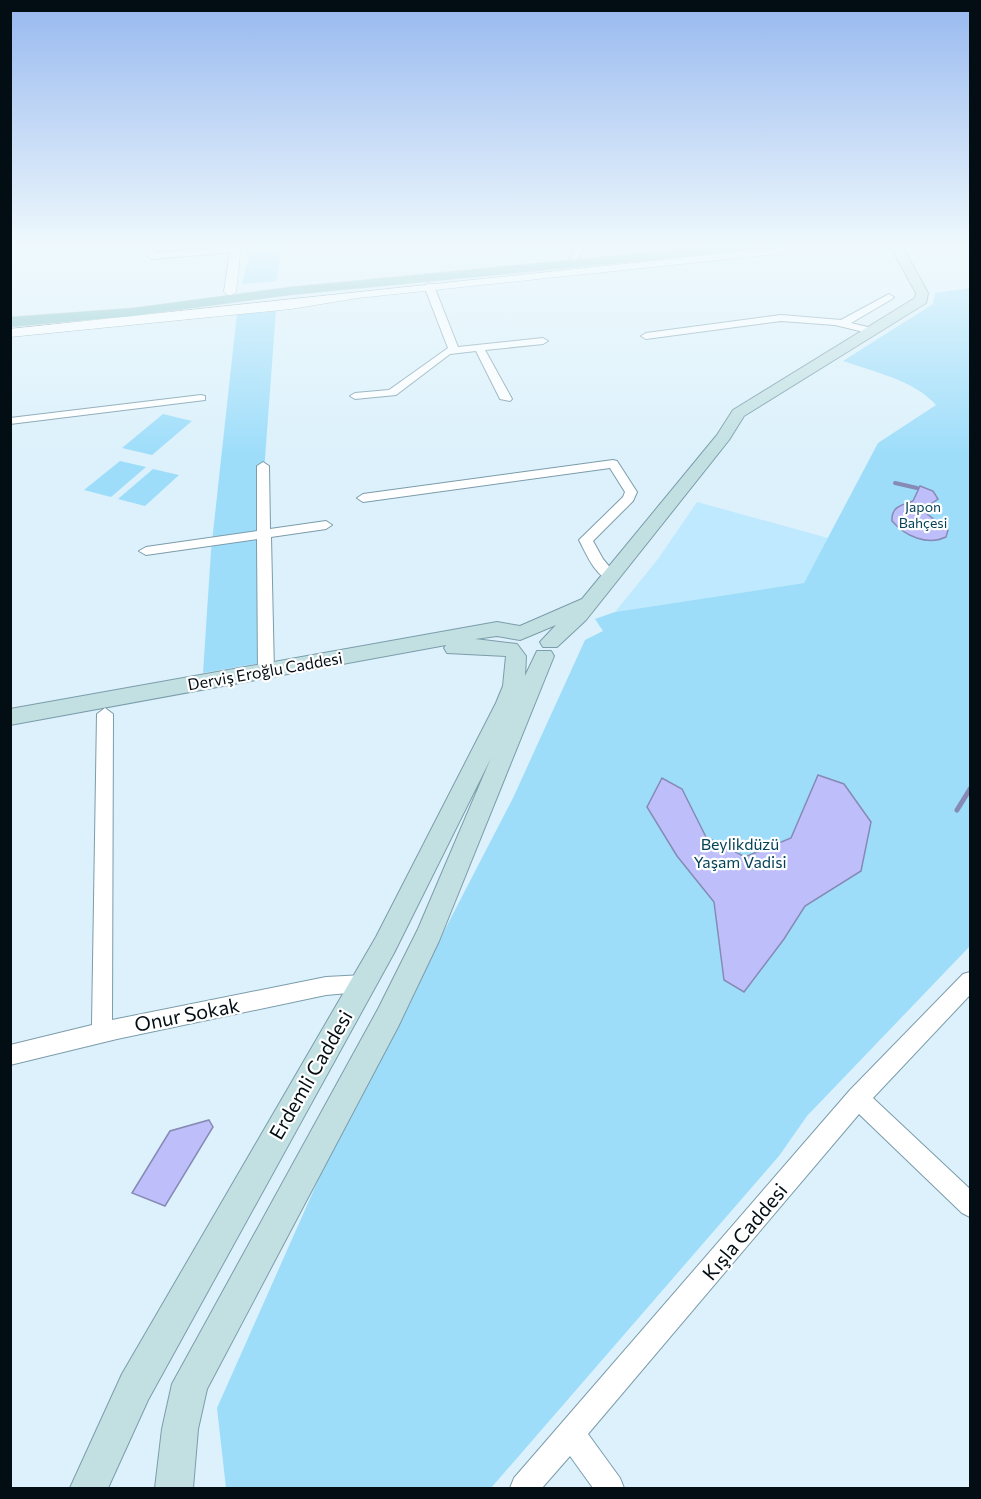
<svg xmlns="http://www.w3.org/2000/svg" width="981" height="1499" viewBox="0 0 981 1499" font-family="Commissioner,sans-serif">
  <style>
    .built { fill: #bee9fe }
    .green { fill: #9dddfa }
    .water { fill: #bebffa; stroke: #868ab5; stroke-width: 1.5 }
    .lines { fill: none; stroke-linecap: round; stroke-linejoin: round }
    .stream-far1 { stroke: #868ab5; stroke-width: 4 }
    .stream { stroke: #868ab5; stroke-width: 5 }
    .minor-casing { stroke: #7b9cab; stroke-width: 2 }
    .tertiary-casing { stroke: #7b9cab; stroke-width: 1 }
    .secondary-casing { stroke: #7b9cab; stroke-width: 2 }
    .primary-casing { stroke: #d2d4d5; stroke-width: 1 }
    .minor { fill: #fff; fill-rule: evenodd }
    .tertiary { fill: #fff; fill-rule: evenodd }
    .secondary { fill: #c2e0e2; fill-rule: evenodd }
    .primary { fill: #85c2c5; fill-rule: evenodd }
    .labels { text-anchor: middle; stroke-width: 4.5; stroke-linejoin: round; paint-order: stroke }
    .far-park-label { font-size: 14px; fill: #044358; stroke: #fff }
    .street-label { font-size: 16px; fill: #030e14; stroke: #fff }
    .park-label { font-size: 16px; fill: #044358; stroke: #fff }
    .near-street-label { font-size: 20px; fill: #030e14; stroke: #fff }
  </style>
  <rect width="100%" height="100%" fill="#dcf1fb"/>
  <path class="built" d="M697,502L828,538L804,583L615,612L658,559Z"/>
  <path class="green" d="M247,246H282L276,281L242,284L248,260Z
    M970,288V946L807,1116L779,1156L491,1488H226L217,1408L336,1140L513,798L585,640L603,631L595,619L615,612L804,583L878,443L936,405C914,380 874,372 843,361L933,304L935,293Z
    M276,310L263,485L261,663L203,673L211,551L237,313Z
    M163,414L192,421L152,455L122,448Z
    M120,461L146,467L111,497L84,490Z
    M153,469L179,475L145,506L118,499Z"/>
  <path class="water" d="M920,486L933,491L938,499L922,510L948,530L946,537C927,546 905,536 892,521C891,507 901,505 913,501Z
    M818,775L844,784L871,822L861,871L805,906L784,939L744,992L724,980L714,902L677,856L647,807L662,778L682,789L706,837L745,857L791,838Z
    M209,1120L213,1127L165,1206L132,1193L170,1131Z"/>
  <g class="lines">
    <path class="stream-far1" d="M895,483L917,488"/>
    <path class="stream" d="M957,810L970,789"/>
    <g class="minor-casing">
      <path id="minor" d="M10,246H15L10,249Z
        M148,246H156V253L236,246L240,249L236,252L152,259L148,256Z
        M570,246H578L582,251L577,260L570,258L574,251Z
        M429,283L434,286L458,347L543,338L548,341L543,344L485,350L512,399L510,401L500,399L476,351L450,354L396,395L355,399L350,396L355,393L389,390L448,348L424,286Z
        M889,294L894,297L892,299L851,323L876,329V333L872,334L835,325L781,321L646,339L641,336L646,333L781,315L841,320Z
        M201,395L205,396V400L10,424V418Z
        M613,460L617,461L637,492L633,501L593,541L603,559L617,576L610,580C595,576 586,553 579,540L623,497L625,492L610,468L363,502L357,498L363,494Z
        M263,462L269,466L270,529L326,521L332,525L326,529L271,537L274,672L266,677L258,672L257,539L146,555L139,551L146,547L257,531V466Z
        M105,708L113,714L112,1020L326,977L364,975L371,977L374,984L371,991L326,995L117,1039L10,1065V1045L92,1025L97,714Z
        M970,972V995L873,1098L970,1189V1217L962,1213L859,1114L588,1434L620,1478L624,1488H593L570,1456L542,1488H510L514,1478L850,1090L963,974Z"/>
    </g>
    <g class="tertiary-casing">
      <path id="tertiary" d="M231,246H241L236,292L230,296L224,292Z
        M793,246H829L824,249L358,298L291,309L10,337V329Z"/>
    </g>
    <g class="secondary-casing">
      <path id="secondary" d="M890,246H902L928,293L926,303L744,416L729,440L586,620L557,647H543L540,642L556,625L520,640L497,636L475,639L517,644L526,656L525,676L537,651H551L554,656L439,941L398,1027L207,1389L198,1429L193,1488H155L162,1429L172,1384L378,1009L418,929L491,758L394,953L148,1400L108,1488H70L122,1374L376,937L496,703L503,686L506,656L447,653L444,648L446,645L10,725V709L497,622L520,626L582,599L717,435L733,410L915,298L916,293Z"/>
    </g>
    <g class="primary-casing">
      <path id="primary" d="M714,246H761L754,250L290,295L133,316L10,327V317L133,308L290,287Z"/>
    </g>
    <use href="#minor" class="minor"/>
    <use href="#tertiary" class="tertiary"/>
    <use href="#secondary" class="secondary"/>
    <use href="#primary" class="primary"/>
  </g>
  <linearGradient id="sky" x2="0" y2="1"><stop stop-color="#97b8ef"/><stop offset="0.54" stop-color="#eff9fd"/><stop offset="1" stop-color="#eff9fd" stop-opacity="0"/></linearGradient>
  <rect width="981" height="456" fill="url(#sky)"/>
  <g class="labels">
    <g class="far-park-label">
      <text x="923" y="512">Japon<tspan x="923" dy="16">Bahçesi</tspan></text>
    </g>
    <g class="street-label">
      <text transform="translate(265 671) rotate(-10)" y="6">Derviş Eroğlu Caddesi</text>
    </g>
    <g class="park-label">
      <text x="740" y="850">Beylikdüzü<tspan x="740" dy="18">Yaşam Vadisi</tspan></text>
    </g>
    <g class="near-street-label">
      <text transform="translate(187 1015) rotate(-11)" y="7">Onur Sokak</text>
      <text transform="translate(311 1075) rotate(-60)" y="7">Erdemli Caddesi</text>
      <text transform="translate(745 1232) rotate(-50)" y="7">Kışla Caddesi</text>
    </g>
  </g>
  <rect width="981" height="1499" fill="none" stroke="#030e14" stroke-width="24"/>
</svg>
